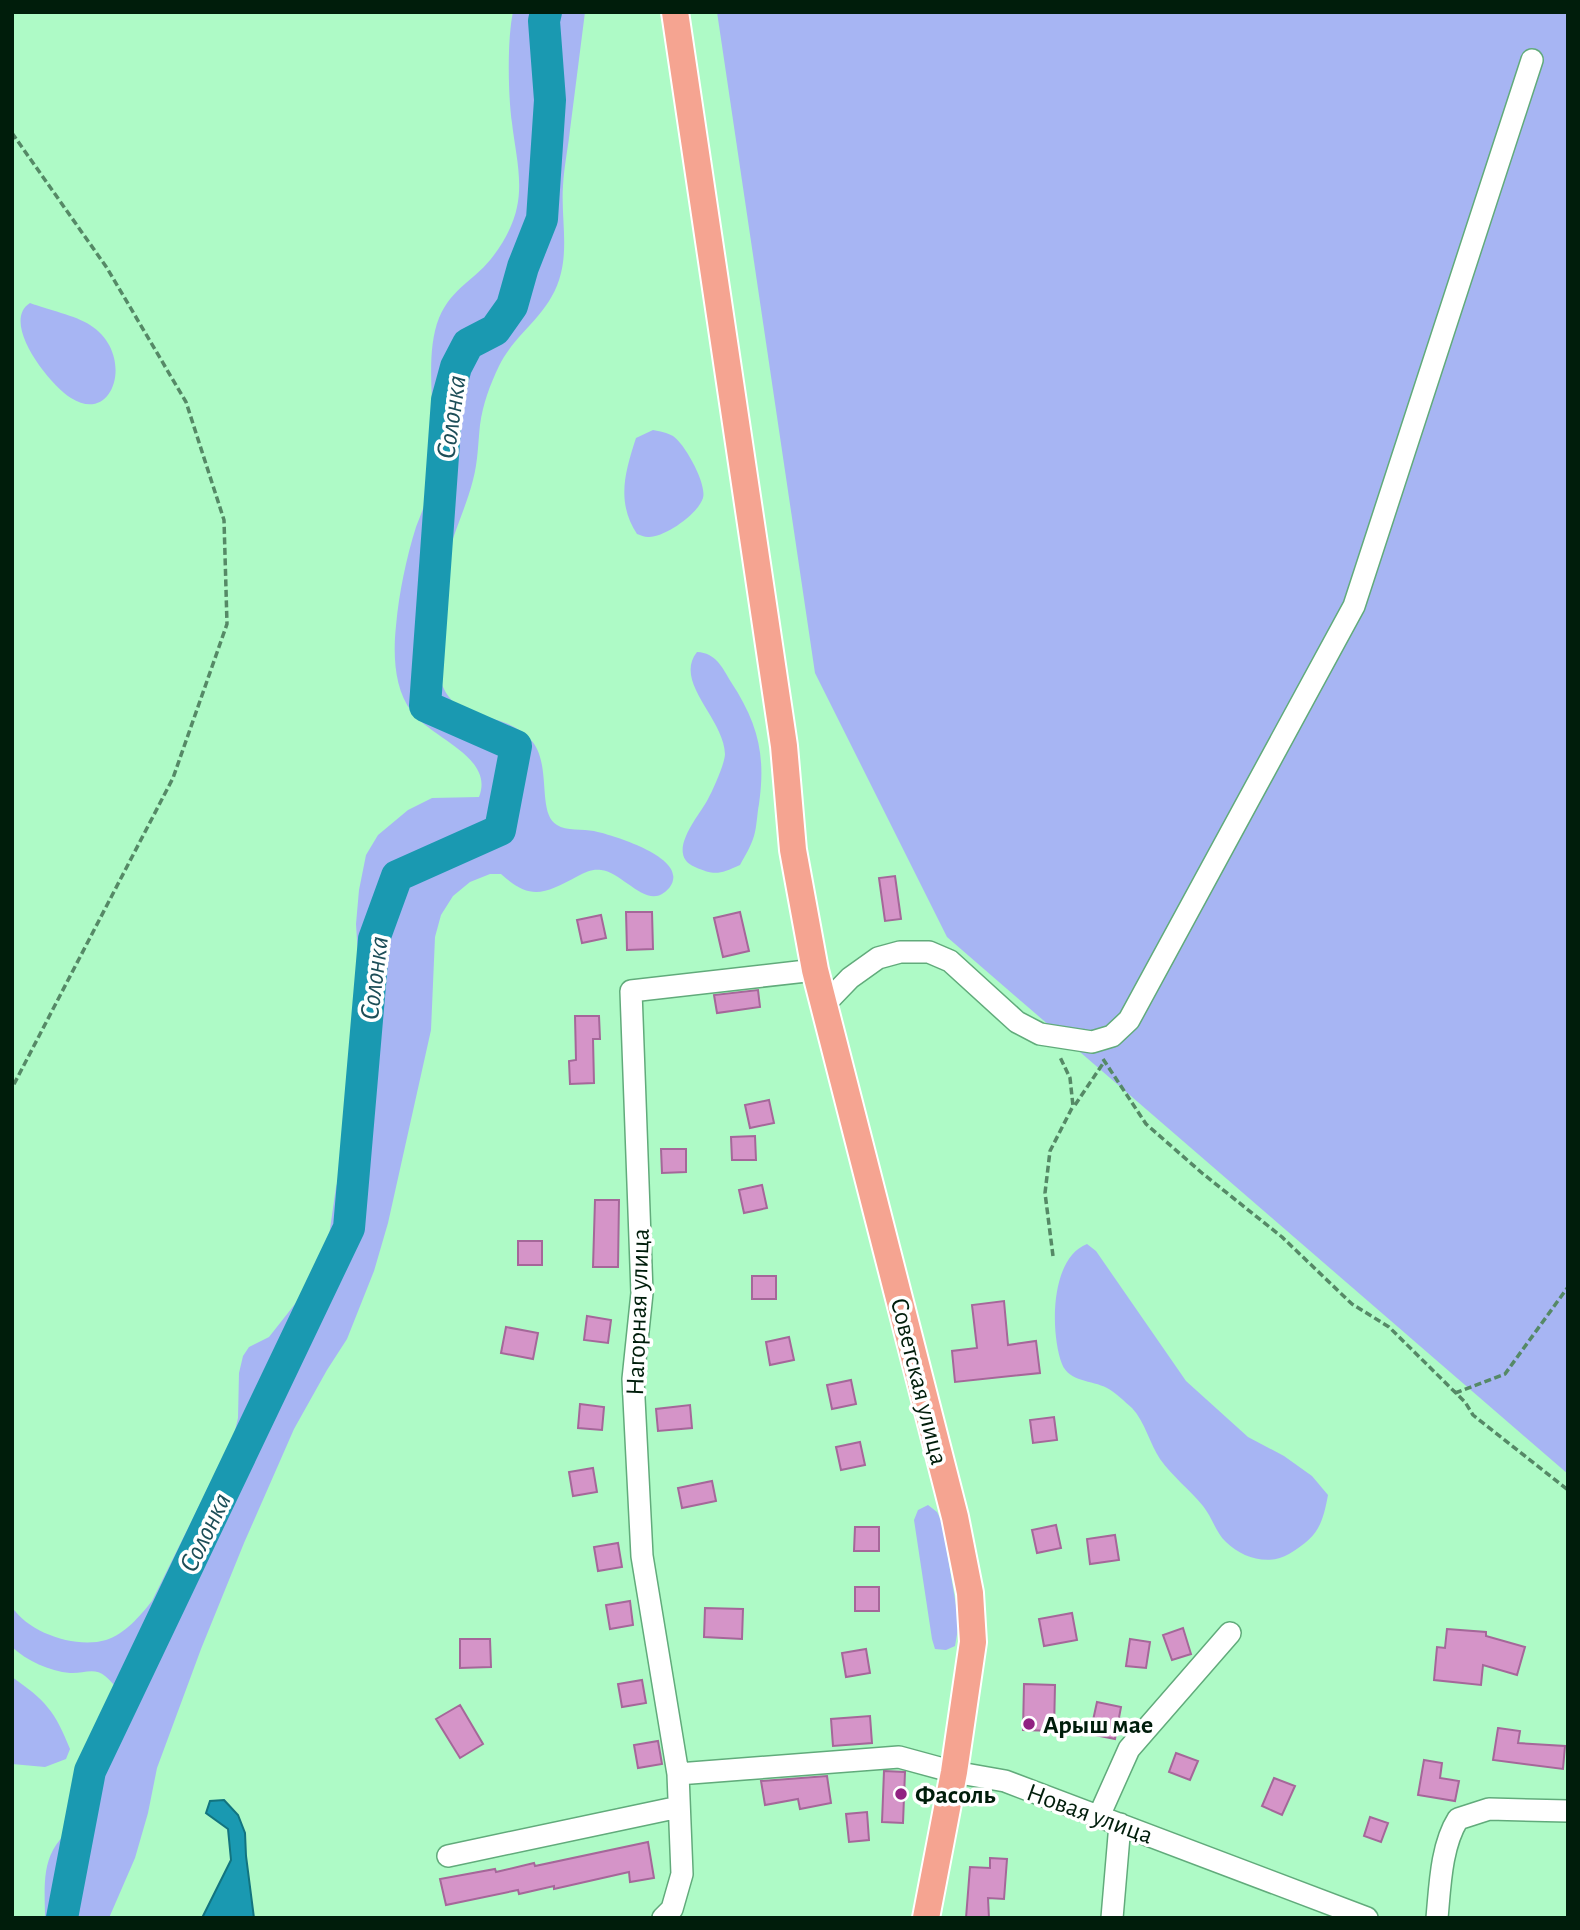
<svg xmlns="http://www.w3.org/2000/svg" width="1580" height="1930" viewBox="0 0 1580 1930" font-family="'Alegreya Sans',sans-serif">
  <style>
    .green { fill: #a7b5f3 }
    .water { fill: #1a99b1; stroke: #12747f; stroke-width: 2 }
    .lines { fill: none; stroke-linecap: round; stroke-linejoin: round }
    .river { stroke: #1a99b1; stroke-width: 32 }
    .building { fill: #d594c8; stroke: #a56799; stroke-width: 2 }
    .minor-casing { stroke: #61ab7b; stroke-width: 24 }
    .major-casing { stroke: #fff; stroke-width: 30 }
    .path { stroke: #558966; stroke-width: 3.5; stroke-dasharray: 7 3.5; stroke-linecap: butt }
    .minor { stroke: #fff; stroke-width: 21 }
    .major { stroke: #f5a491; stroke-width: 26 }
    .poi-dot { fill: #912182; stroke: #fff; stroke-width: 2.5 }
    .labels { text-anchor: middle; stroke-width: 7; stroke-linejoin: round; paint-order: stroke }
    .street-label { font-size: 26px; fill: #001d0b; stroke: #fff }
    .poi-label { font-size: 26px; font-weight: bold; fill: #001d0b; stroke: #fff; text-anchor: start }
    .water-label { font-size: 28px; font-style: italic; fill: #1d4e58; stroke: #fff }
  </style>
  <rect width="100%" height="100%" fill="#aefac6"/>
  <path class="green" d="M513,12H585C580,51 575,91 570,130C568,148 564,167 563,186C561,214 568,245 561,273C551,315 516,331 499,366C490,385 483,403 480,425C478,443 478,462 473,480C467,504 456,527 449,551C443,571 443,593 440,613C437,632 433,650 437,669C451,731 496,704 530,739C553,762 536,813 557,825C566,831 583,829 594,831C612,835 679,855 673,880C672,886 667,891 662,894C644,905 621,872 601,870C592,869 586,872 578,876C544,894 531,901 501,874H490L470,882L453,896L441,915L435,937L431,1030L388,1223L374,1271L347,1339L327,1370L294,1429L244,1543L201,1649L157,1768L148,1813L135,1858L109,1918H45C45,1896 42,1870 53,1850C62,1833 78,1825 88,1810C97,1798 121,1713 119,1698C119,1689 112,1682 105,1676C95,1667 82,1674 70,1673C49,1671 27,1661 12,1647V1607C29,1633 76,1649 106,1640C125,1634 140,1616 152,1601L234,1435L238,1418L239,1373L243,1356L249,1347L269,1337L306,1290L329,1236L336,1187L351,1139L358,1096L359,973L356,924L359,890L366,855L378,835L408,810L432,798L479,797C495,757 431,738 412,712C394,689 393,654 396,626C399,593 406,559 416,527C420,516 426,504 427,492C431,463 432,431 432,402C431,376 429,343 439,318C452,287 476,280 494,255C504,242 514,223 517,207C523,180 515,150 512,123C508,94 507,40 513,12Z
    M717,12H1568V1474L947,937L815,673Z
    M30,303C46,309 77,316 90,325C136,354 114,426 71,398C49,384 0,322 30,303Z
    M653,430C659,431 668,433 673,436C685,444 707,484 703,498C698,514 664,538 648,537C644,537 641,535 637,534C616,502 625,472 636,438Z
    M697,652C716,653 722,667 731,682C758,723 766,755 759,804C757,814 757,826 754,836C751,846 745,856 740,865C720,874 715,876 695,867C664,854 700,815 708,799C713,790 725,763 725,754C724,718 673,682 697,652Z
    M1087,1244L1096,1251L1186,1381L1248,1437L1284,1456L1312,1476L1328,1495C1322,1527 1317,1537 1289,1554C1269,1566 1242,1558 1226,1542C1216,1533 1212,1517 1203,1506C1190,1490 1172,1476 1160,1459C1150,1444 1145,1422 1132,1408C1125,1402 1115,1392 1107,1388C1092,1380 1069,1382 1062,1364C1050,1332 1050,1258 1087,1244Z
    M928,1505L937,1512L942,1522L959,1623L955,1646L946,1650L935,1649L932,1639L914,1520L918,1510Z
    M12,1677C45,1700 55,1711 70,1749L66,1759L45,1767L12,1764Z"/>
  <path class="water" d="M224,1800L238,1815L245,1833L246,1856L254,1918H202L231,1860L228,1829L206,1813L210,1801Z"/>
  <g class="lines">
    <path class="river" d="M62,1918L90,1771L349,1228L374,939L397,876L500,830L516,746L425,706L447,400L456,367L468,344L495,330L512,306L523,267L542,219L550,100L544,21L546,12"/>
  </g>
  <path class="building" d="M895,876L901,919L885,921L879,878Z
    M626,912H652L653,949L627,950Z
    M740,912L749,951L723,957L714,918Z
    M601,915L606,938L582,943L577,920Z
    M758,990L760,1007L717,1013L714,995Z
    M575,1016H599L600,1039H593L594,1083L570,1084L569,1061L576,1060Z
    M769,1100L774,1123L750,1128L745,1105Z
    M755,1136L756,1160H732L731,1137Z
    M661,1149H686V1172L662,1173Z
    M762,1185L767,1208L744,1213L739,1190Z
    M595,1200H619L618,1267H593Z
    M518,1241H542V1265H518Z
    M752,1276H776V1299H752Z
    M1004,1301L1008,1345L1036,1341L1040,1373L955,1382L952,1351L977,1348L972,1305Z
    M587,1316L611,1320L608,1343L584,1340Z
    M506,1327L538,1333L533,1359L501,1353Z
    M789,1337L794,1360L770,1365L766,1342Z
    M851,1380L856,1404L832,1409L827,1385Z
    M580,1404L604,1407L602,1430L578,1428Z
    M690,1405L692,1428L658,1431L656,1409Z
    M1054,1417L1057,1440L1033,1443L1030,1420Z
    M860,1442L865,1465L841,1470L836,1447Z
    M593,1468L597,1492L573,1496L569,1472Z
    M712,1481L716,1501L682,1508L678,1488Z
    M1056,1525L1061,1548L1037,1553L1032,1530Z
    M855,1527H879V1551H854Z
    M1115,1535L1119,1560L1090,1564L1087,1539Z
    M618,1543L622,1567L598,1571L594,1547Z
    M855,1587H879V1611H855Z
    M630,1601L633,1625L610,1629L606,1605Z
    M705,1608L743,1609L742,1639L704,1637Z
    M1072,1613L1077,1640L1044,1646L1039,1619Z
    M1183,1628L1191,1654L1172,1660L1163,1635Z
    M1447,1629L1486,1632V1636L1525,1647L1517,1675L1483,1665L1481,1685L1434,1680L1437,1647L1445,1648Z
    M460,1639H490L491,1667L460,1668Z
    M1130,1639L1150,1642L1146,1668L1126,1666Z
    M866,1649L870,1673L846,1677L842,1653Z
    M642,1680L646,1703L622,1707L618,1684Z
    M1024,1684L1055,1685L1054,1731L1023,1730Z
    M1097,1702L1121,1707L1115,1739L1090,1734Z
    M460,1705L483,1744L460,1758L436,1719Z
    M870,1716L872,1743L833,1746L831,1719Z
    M1498,1728L1520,1731L1518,1743L1565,1746L1563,1769L1493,1760Z
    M658,1741L662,1764L638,1768L634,1745Z
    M1176,1753L1198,1761L1190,1780L1169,1772Z
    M1424,1760L1442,1763L1440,1778L1459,1781L1455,1801L1418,1795Z
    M884,1771L905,1772L903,1823L882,1822Z
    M827,1776L831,1803L800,1809L798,1799L765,1805L761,1781Z
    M1274,1778L1295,1786L1282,1815L1262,1806Z
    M867,1812L869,1840L849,1842L846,1814Z
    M1370,1817L1388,1823L1381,1842L1364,1836Z
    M648,1842L654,1878L630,1882L629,1872L554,1889V1886L519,1894L518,1890L446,1905L440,1879L495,1869L496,1872L534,1863L535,1866Z
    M990,1858L1007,1859L1004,1899L988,1898L989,1918H966L970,1867L990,1868Z"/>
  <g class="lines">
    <g class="minor-casing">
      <path id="minor" d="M824,1005L850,978L878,958L900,952H929L950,961L1017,1022L1040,1034L1092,1042L1112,1036L1129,1020L1354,606L1532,60
        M678,1774L899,1757L954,1772L1005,1781L1367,1918
        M1099,1816L1129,1749L1230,1633
        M448,1856L679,1807
        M663,1918L672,1909L682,1874L678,1774L642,1556L633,1379L642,1293L631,991L815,970
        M1112,1918L1120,1824
        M1437,1918C1440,1886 1441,1846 1458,1819L1489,1809L1568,1811"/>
    </g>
    <g class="major-casing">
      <path id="major" d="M675,12L784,746L793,850L815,970L955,1517L970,1593L973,1642L954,1772L926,1918"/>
    </g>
    <path class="path" d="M12,133L107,268L186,402L224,520L227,624L173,778L12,1088
      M1103,1059L1146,1124L1202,1173L1282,1237L1352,1304L1389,1327L1465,1402L1473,1415L1568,1490
      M1075,1105L1104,1062
      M1053,1256L1045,1193L1050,1151L1073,1106L1070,1078L1060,1057
      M1455,1393L1505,1374L1568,1287"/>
    <use href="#minor" class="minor"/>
    <use href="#major" class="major"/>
  </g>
  <g class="poi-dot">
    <circle cx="1029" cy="1724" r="7"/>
    <circle cx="901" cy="1794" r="7"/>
  </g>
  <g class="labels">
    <g class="street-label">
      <text transform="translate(637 1312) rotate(-88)" y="9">Нагорная улица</text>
      <text transform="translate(920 1381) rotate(76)" y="9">Советская улица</text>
      <text transform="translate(1090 1813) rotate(20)" y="9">Новая улица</text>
    </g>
    <g class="poi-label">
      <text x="1043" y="1733">Арыш мае</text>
      <text x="915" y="1803">Фасоль</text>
    </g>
    <g class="water-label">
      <text transform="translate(450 417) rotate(-82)" y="10">Солонка</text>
      <text transform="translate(373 978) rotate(-83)" y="10">Солонка</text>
      <text transform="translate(204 1532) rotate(-64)" y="10">Солонка</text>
    </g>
  </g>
  <rect width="1580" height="1930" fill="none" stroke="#001d0b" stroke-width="28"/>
</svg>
